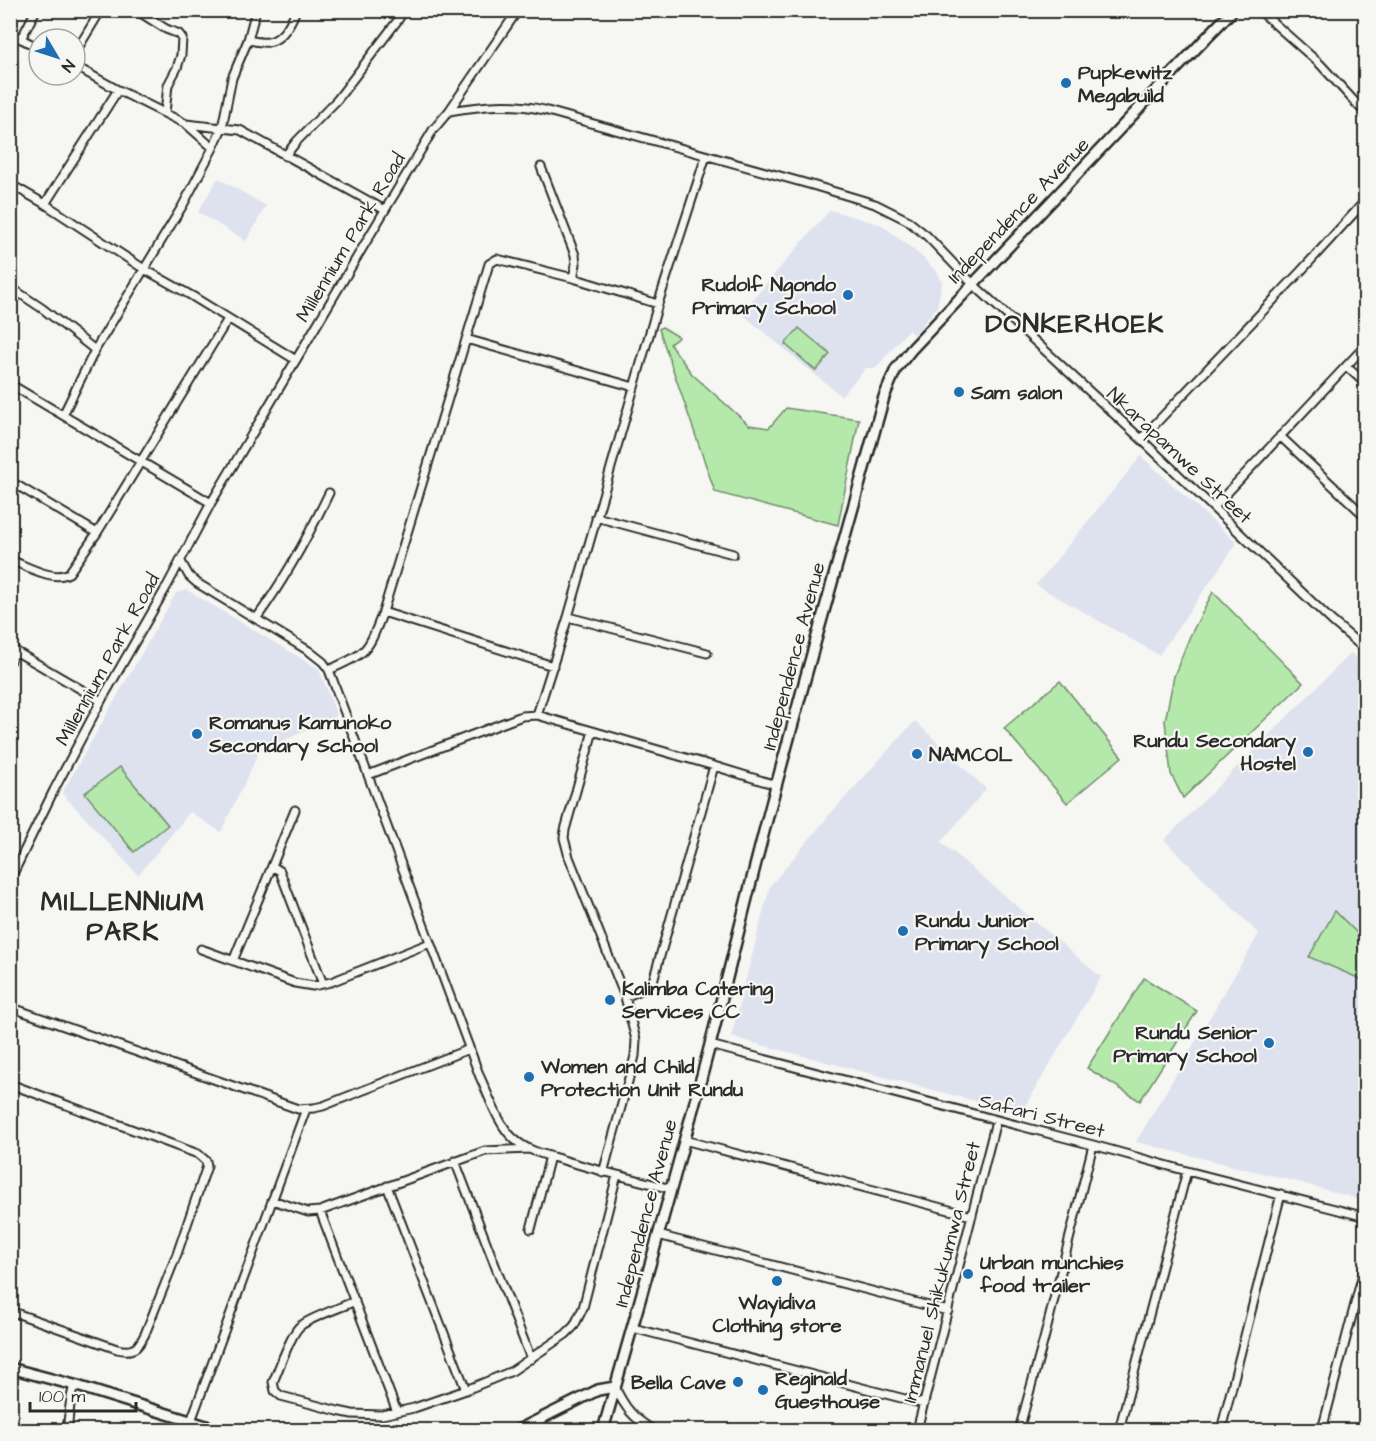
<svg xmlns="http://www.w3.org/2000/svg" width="1376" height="1441" viewBox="0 0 1376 1441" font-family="'Architects Daughter',sans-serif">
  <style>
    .built { fill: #dde2ee }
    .green { fill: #b5e9ab; stroke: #708a6b; stroke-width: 1.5 }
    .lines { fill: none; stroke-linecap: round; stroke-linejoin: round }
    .street-casing { stroke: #2b2b2b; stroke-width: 11 }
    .secondary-casing { stroke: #2b2b2b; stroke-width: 14 }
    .street { stroke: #f6f6f2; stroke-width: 7 }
    .secondary { stroke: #f6f6f2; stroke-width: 9 }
    .poi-dot { fill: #1f6fb2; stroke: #f6f6f2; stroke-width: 2 }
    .labels { text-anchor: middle; stroke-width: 4.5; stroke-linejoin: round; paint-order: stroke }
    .poi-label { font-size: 20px; font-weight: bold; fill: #2b2b2b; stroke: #f6f6f2; text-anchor: start }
    .street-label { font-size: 20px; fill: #2b2b2b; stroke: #f6f6f2 }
    .district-label { font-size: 26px; font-weight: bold; letter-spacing: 1.5px; fill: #2b2b2b; stroke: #f6f6f2 }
  </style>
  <rect width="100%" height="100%" fill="#f6f6f2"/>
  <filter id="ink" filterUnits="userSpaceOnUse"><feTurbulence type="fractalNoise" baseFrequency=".0167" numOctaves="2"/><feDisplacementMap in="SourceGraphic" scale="12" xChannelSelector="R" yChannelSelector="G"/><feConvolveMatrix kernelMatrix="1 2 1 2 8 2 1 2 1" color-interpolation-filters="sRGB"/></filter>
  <g filter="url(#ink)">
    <path class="built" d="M218,178L266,206L246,241L198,212Z
      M830,210L882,225L920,255L938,273L942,282L937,307L914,335L908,330L876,368H866L841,396L741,313Z
      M1141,456L1237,543L1159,655L1036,585Z
      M187,590L319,669L337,716L259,752L221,832L190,812L138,875L62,793L176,593Z
      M1351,653L1365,665V941L1335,912L1309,957L1365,981V1201L1298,1182L1136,1142L1259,934L1164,840Z
      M915,721L986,789L941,842L1101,977L1021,1113L731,1037L770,886L832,812Z"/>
    <path class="green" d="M662,327L679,337L670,344L692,374L749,425L769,428L786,408L859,419L838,525L715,492L659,329Z
      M799,328L830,354L816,371L785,344Z
      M1213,592L1303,683L1183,798L1171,774L1165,721L1174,676L1190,636Z
      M1060,681L1122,757L1067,803L1004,728Z
      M120,767L168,825L134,852L85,793Z
      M1335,911L1365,941V981L1309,957Z
      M1144,978L1197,1011L1140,1101L1087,1068Z"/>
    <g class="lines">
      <g class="street-casing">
        <path id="street" d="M136,10L166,29L179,34L182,38L181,55L177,68L168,85L165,113
          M1259,10L1320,64L1366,114
          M10,33L39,48
          M21,39L36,10
          M248,40C254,41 262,43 268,42C282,40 291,23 296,10
          M75,53L98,15L105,10
          M75,66L118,90L186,124L213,148
          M449,111L518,10
          M186,124L240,130L385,210
          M285,156L297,141L337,100L398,20L404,10
          M541,167L575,255L576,264L573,278
          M10,184L45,204L144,269L192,296L296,360
          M45,204L118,90
          M10,287L43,309L95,350
          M466,339L634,387
          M1346,366L1366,384
          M10,384L211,503
          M63,415L95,350L183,205L213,148L222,128L232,78L248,40L256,10
          M1280,436L1366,517
          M1141,439L1301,271L1366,200
          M10,481L97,533
          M1213,508L1366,345
          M596,517L733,554
          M10,560C27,566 53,582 69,573L97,533L228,319
          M180,560L189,576L197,583L309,651L323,662L329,670L480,1077C489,1096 498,1124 513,1138C526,1151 546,1155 563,1160C599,1171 635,1179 671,1189
          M383,612L553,666
          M568,617L707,653
          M256,619C285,579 308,537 329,493
          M10,648L101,701
          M10,661L16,651
          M329,670C368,652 367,653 383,612L489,264L497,259L573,278L658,304
          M537,715L568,617L658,304L706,156
          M593,731L565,830L564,838L569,857L625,997L636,1040L635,1056L603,1173
          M368,775L506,722L522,716L537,715L714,766L776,785
          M272,866L280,871L281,874L323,984
          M10,880L54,790L101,701L167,586L211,503L385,210L433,130L449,111C481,106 512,102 544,110L812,185L875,204L907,220L927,236L973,284L1141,439L1332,621L1366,650
          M201,949L295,983L313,986L331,982L430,943
          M233,961L295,810
          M625,997L646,988L653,981L714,766
          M10,1007L298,1109L314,1108L323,1106L469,1049
          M710,1045L1093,1145L1187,1171L1366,1217
          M10,1084L198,1154L206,1161L207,1166L177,1254L145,1334C138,1348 134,1353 117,1349L10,1311
          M684,1140L972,1216
          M455,1161L531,1359
          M387,1186L466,1390
          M272,1200L308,1212L320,1211L485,1151L529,1149
          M320,1211L397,1412
          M531,1229L550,1156
          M658,1235L948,1311
          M355,1301C343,1307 308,1318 299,1327C290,1336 279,1369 273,1382L275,1391L281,1396L338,1411L352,1414L382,1415L414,1408L466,1390L512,1371L566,1334L574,1326L583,1308L617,1175
          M633,1328L924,1404
          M615,1387C625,1408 633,1418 653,1430
          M191,1421L306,1109
          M67,1430L71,1397L74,1385
          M917,1430L996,1121
          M1019,1430L1044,1339L1093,1145
          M1119,1430L1187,1171
          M1221,1430L1281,1194
          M1322,1430L1366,1262"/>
      </g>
      <g class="secondary-casing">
        <path id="secondary" d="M10,1368L74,1385L219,1430
          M518,1430L598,1390L615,1387
          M603,1430C640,1301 677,1172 711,1041C733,956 753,871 776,786C811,656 847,526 884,397L896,369L911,350L1162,84L1233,10"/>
      </g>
      <use href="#street" class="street"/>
      <use href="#secondary" class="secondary"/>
    </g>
  </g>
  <g class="poi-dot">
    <circle cx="1066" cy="83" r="6"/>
    <circle cx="848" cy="295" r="6"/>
    <circle cx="959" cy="392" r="6"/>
    <circle cx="197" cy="734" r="6"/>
    <circle cx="1308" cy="752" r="6"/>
    <circle cx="917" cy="754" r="6"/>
    <circle cx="903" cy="931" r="6"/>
    <circle cx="610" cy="1000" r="6"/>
    <circle cx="1269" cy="1043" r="6"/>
    <circle cx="529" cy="1077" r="6"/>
    <circle cx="968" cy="1274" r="6"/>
    <circle cx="777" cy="1281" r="6"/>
    <circle cx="738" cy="1382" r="6"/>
    <circle cx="763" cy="1390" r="6"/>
  </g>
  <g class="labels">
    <g class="poi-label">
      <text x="1078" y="79">Pupkewitz<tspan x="1078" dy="23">Megabuild</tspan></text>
      <text x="836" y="291" text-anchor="end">Rudolf Ngondo<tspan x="836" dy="23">Primary School</tspan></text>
      <text x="971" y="399">Sam salon</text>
      <text x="209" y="729">Romanus Kamunoko<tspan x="209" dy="23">Secondary School</tspan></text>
      <text x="1296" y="747" text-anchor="end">Rundu Secondary<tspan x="1296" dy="23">Hostel</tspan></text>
      <text x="929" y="761">NAMCOL</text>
      <text x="915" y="927">Rundu Junior<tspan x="915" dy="23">Primary School</tspan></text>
      <text x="622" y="995">Kalimba Catering<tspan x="622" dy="23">Services CC</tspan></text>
      <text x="1257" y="1039" text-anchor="end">Rundu Senior<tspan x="1257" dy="23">Primary School</tspan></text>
      <text x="541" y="1073">Women and Child<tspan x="541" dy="23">Protection Unit Rundu</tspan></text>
      <text x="980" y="1269">Urban munchies<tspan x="980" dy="23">food trailer</tspan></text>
      <text x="777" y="1309" text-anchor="middle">Wayidiva<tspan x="777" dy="23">Clothing store</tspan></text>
      <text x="775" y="1385">Reginald<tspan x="775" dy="23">Guesthouse</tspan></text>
      <text x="726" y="1389" text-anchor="end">Bella Cave</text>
    </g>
    <g class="street-label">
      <text transform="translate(1018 210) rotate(-46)" y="7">Independence Avenue</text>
      <text transform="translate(350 237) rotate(-59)" y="7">Millennium Park Road</text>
      <text transform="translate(1180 455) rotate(43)" y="7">Nkarapamwe Street</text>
      <text transform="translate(793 656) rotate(-75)" y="7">Independence Avenue</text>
      <text transform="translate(107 659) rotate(-61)" y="7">Millennium Park Road</text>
      <text transform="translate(1042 1115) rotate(14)" y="7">Safari Street</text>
      <text transform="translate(645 1213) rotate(-75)" y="7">Independence Avenue</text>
      <text transform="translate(941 1272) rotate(-76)" y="7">Immanuel Shikukumwa Street</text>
    </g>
    <g class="district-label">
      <text x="1075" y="332">DONKERHOEK</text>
      <text x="123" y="910">MILLENNIUM<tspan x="123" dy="30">PARK</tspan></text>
    </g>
  </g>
  <rect width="1376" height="1441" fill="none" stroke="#f6f6f2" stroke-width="36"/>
  <rect x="18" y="18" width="1340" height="1405" fill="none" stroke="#2b2b2b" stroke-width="2" filter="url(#ink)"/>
  <g transform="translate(57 57) rotate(129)"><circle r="28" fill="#f6f6f2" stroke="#a5a5a2" stroke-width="1.5"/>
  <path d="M0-4.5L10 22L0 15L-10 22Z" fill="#1f6fb2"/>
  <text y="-9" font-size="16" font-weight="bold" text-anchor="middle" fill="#2b2b2b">N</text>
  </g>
  <path d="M30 1402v9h106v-9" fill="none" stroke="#2b2b2b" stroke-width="3"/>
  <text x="39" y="1402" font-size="18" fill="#2b2b2b" stroke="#f6f6f2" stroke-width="4.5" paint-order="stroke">100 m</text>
</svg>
